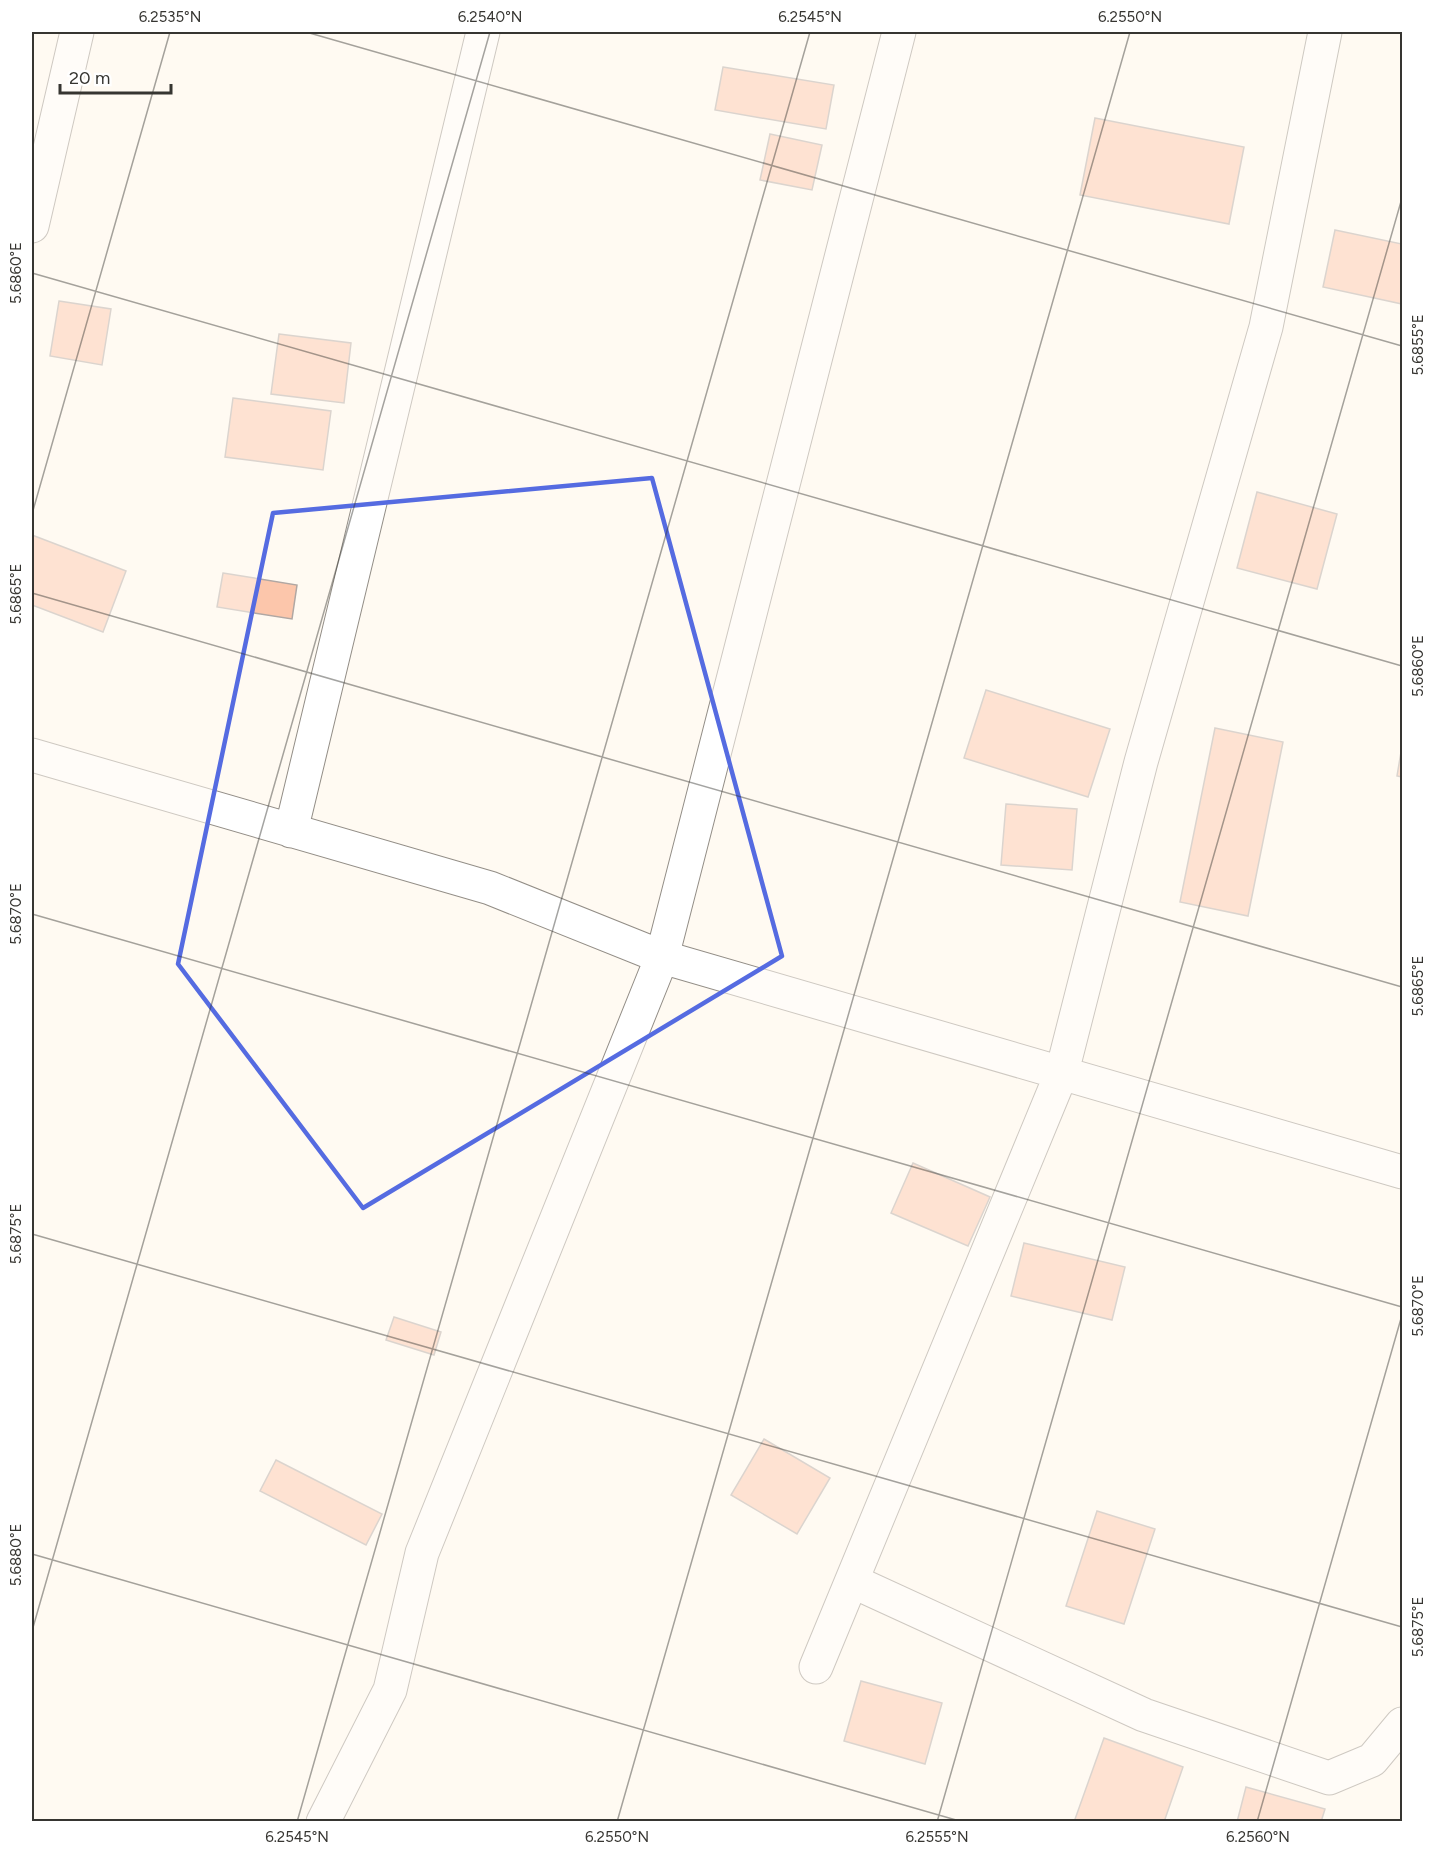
<svg xmlns="http://www.w3.org/2000/svg" width="1434" height="1853" viewBox="0 0 1434 1853" font-family="Figtree,sans-serif">
  <style>
    .building { fill: #fcc6ab; stroke: #b0a7a3; stroke-width: 1.5 }
    .lines { fill: none; stroke-linecap: round; stroke-linejoin: round }
    .minor-casing { stroke: #938e87; stroke-width: 35 }
    .minor { stroke: #fff; stroke-width: 33 }
    .marked { fill: none; stroke: #556be1; stroke-width: 4.5; stroke-linejoin: round }
    .ticks { fill: none; stroke: #363531; stroke-width: 1.5; stroke-opacity: 0.45 }
    .neatline { fill: none; stroke: #363531; stroke-width: 2 }
    .ticks-label { font-size: 15px; text-anchor: middle; fill: #363531 }
  </style>
  <rect width="100%" height="100%" fill="#fffaf2"/>
  <path class="building" d="M723,67L834,85L826,129L715,110Z
    M1095,118L1244,147L1229,224L1080,195Z
    M770,134L822,145L812,190L760,180Z
    M1335,230L1402,244V304L1323,287Z
    M59,301L111,309L102,365L50,356Z
    M279,334L351,343L344,403L271,394Z
    M233,398L331,411L323,470L225,457Z
    M1257,492L1337,514L1317,589L1237,568Z
    M32,535L126,571L103,632L32,605Z
    M223,573L297,585L292,619L217,607Z
    M986,690L1110,729L1088,797L964,758Z
    M1215,728L1283,742L1248,916L1180,902Z
    M1402,746V777L1397,776Z
    M1006,804L1077,809L1072,870L1001,865Z
    M913,1163L990,1197L968,1246L891,1213Z
    M1024,1243L1125,1267L1112,1320L1011,1296Z
    M394,1317L441,1332L434,1355L386,1340Z
    M764,1439L830,1478L797,1534L731,1495Z
    M276,1460L382,1514L366,1545L260,1491Z
    M1097,1511L1155,1529L1124,1624L1066,1606Z
    M861,1681L942,1703L925,1764L844,1741Z
    M1104,1738L1183,1767L1164,1822H1074Z
    M1246,1787L1325,1809L1321,1822H1237Z"/>
  <g class="lines">
    <g class="minor-casing">
      <path id="minor" d="M32,226L77,32
        M32,755L490,888L662,957L1402,1172
        M291,831L483,32
        M852,1581L1144,1715L1329,1778L1372,1760L1402,1724
        M816,1667L1062,1072L1141,762L1266,327L1325,32
        M323,1822L390,1690L422,1553L662,957L899,32"/>
    </g>
    <use href="#minor" class="minor"/>
  </g>
  <path d="M0 0H1434V1853H0ZM652,478L782,956L363,1208L178,964L273,513Z" fill="#fffaf2" fill-opacity=".55" fill-rule="evenodd"/>
  <path class="marked" d="M652,478L782,956L363,1208L178,964L273,513Z"/>
  <path class="ticks" d="M306,32L1402,346M32,273L1402,666M32,514L170,32M32,593L1402,987M32,914L1402,1307M32,1234L1402,1627M32,1554L963,1822M32,1631L490,32M297,1822L810,32M617,1822L1130,32M937,1822L1402,198M1257,1822L1402,1315"/>
  <rect width="1434" height="1853" fill="none" stroke="#ffffff" stroke-width="66"/>
  <path d="M60 84v9h111v-9" fill="none" stroke="#363531" stroke-width="3"/>
  <text x="69" y="84" font-size="18" fill="#363531" stroke="#ffffff" stroke-width="4.5" paint-order="stroke">20 m</text>
  <rect x="33" y="33" width="1368" height="1787" class="neatline"/>
  <g class="ticks-label">
    <text x="170" y="22">6.2535°N</text>
    <text x="490" y="22">6.2540°N</text>
    <text x="810" y="22">6.2545°N</text>
    <text x="1130" y="22">6.2550°N</text>
    <text transform="translate(16 273) rotate(-90)" y="5">5.6860°E</text>
    <text transform="translate(1418 345) rotate(-90)" y="5">5.6855°E</text>
    <text transform="translate(16 594) rotate(-90)" y="5">5.6865°E</text>
    <text transform="translate(1418 666) rotate(-90)" y="5">5.6860°E</text>
    <text transform="translate(16 914) rotate(-90)" y="5">5.6870°E</text>
    <text transform="translate(1418 986) rotate(-90)" y="5">5.6865°E</text>
    <text transform="translate(16 1234) rotate(-90)" y="5">5.6875°E</text>
    <text transform="translate(1418 1306) rotate(-90)" y="5">5.6870°E</text>
    <text transform="translate(16 1555) rotate(-90)" y="5">5.6880°E</text>
    <text transform="translate(1418 1627) rotate(-90)" y="5">5.6875°E</text>
    <text x="297" y="1842">6.2545°N</text>
    <text x="617" y="1842">6.2550°N</text>
    <text x="937" y="1842">6.2555°N</text>
    <text x="1258" y="1842">6.2560°N</text>
  </g>
</svg>
